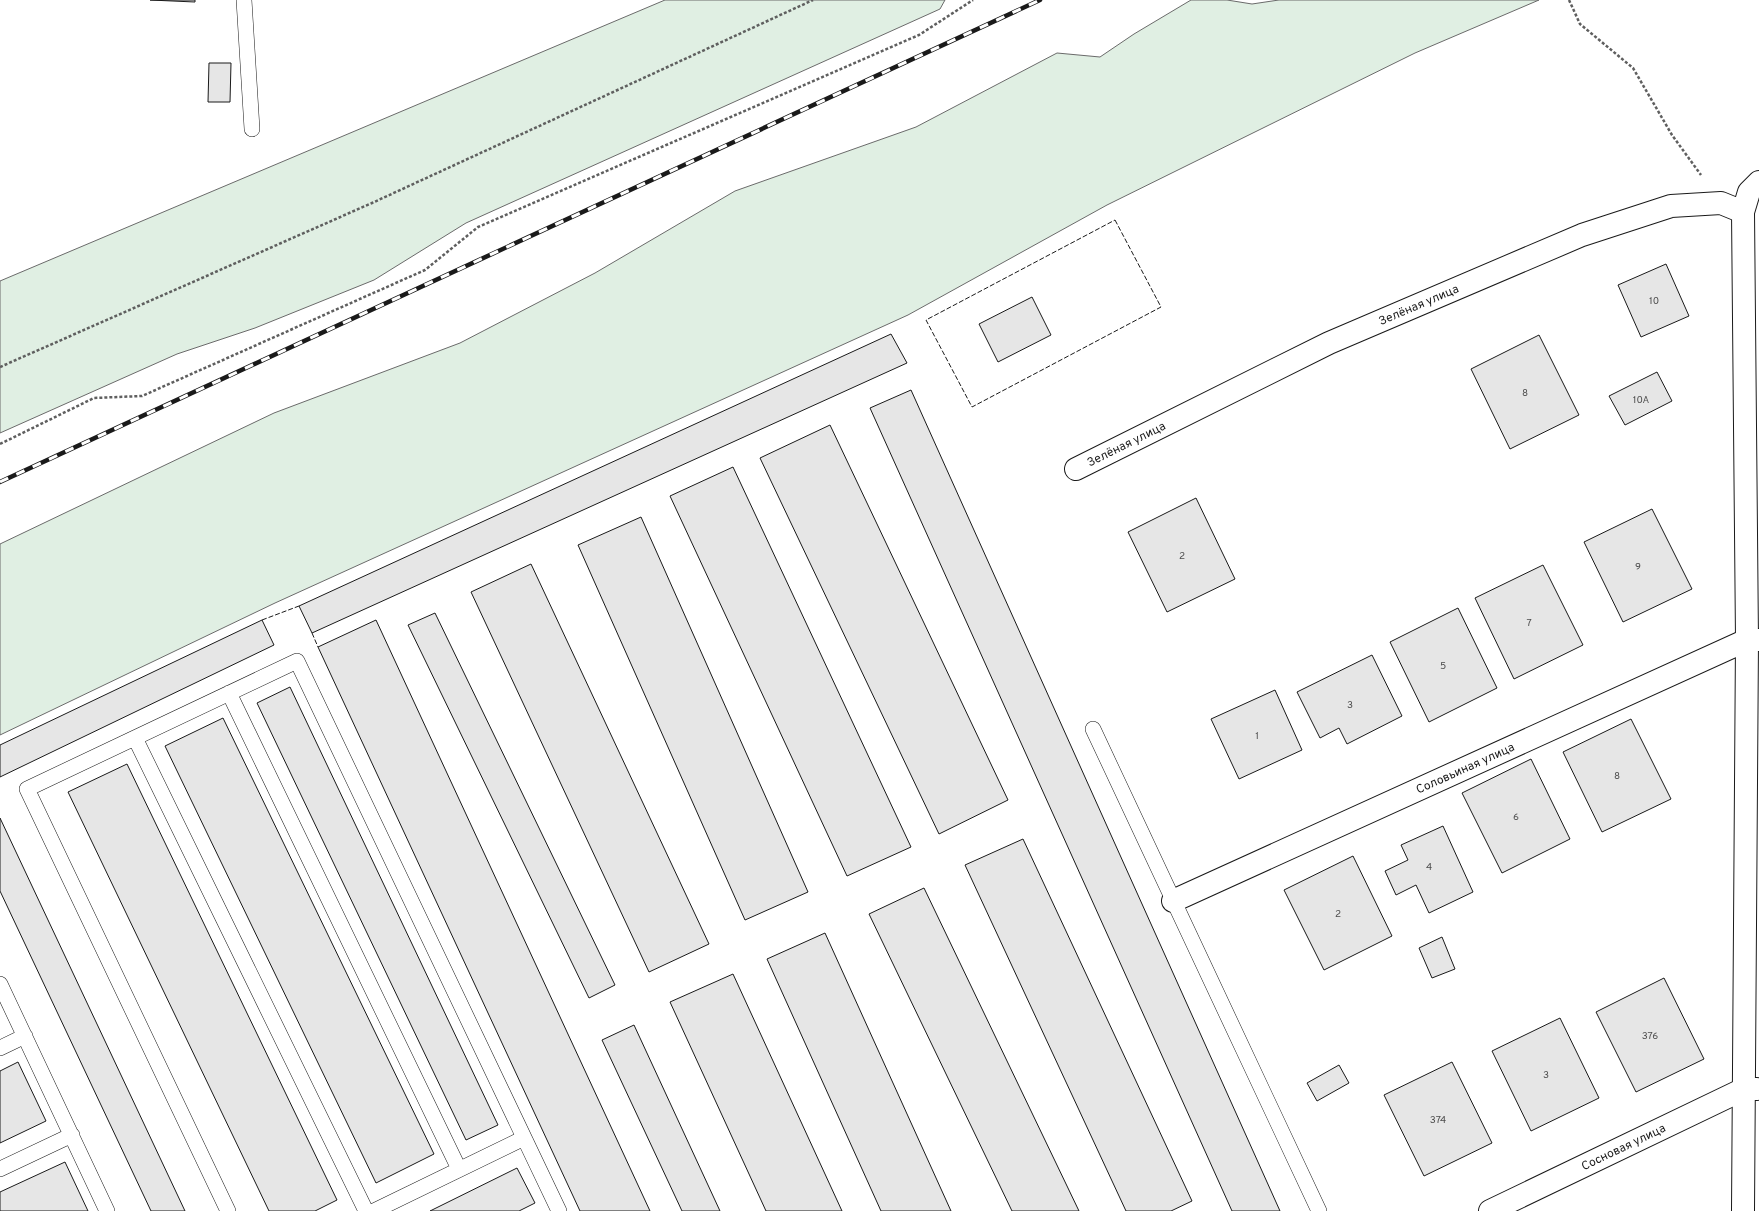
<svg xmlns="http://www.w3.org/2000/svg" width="1759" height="1211" viewBox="0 0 1759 1211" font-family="Overpass,sans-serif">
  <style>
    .green { fill: #e0efe3; stroke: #6a6a6a }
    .building { fill: #e6e6e6; stroke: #1a1a1a }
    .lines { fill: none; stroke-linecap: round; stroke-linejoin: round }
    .lane-casing { stroke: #1a1a1a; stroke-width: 16 }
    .street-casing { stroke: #1a1a1a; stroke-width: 24 }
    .path { stroke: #5f5f5f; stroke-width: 2.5; stroke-dasharray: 3 2; stroke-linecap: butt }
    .lane { stroke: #fff; stroke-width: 15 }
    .street { stroke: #fff; stroke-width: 22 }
    .rail-casing { stroke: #1a1a1a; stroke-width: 4.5 }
    .rail { stroke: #fff; stroke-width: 3; stroke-dasharray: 9; stroke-linecap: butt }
    .fence { stroke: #1a1a1a; stroke-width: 1; stroke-dasharray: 5 2; stroke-linecap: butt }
    .labels { text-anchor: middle; stroke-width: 3; stroke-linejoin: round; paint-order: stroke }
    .number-label { font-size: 10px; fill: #4d4d4d }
    .street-label { font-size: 12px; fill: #1a1a1a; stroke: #fff }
  </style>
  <rect width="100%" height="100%" fill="#fff"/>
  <path class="green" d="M665,0H945L940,9L466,223L374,280L255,328L177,354L0,433V281Z
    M1191,0H1227L1252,4L1279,0H1539L1415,53L1107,205L908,315L275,603L0,735V544L274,413L460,343L595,273L735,191L916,127L1057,53L1100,57L1134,34Z"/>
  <path class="building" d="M150,0H195V2Z
    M209,63H231L230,102H208Z
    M1666,264L1689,316L1641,337L1618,285Z
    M1032,297L1051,335L998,362L979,324Z
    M891,334L907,363L312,633L299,606Z
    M1539,335L1579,415L1510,449L1471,369Z
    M1657,372L1672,401L1625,425L1609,396Z
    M911,390L1280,1211H1232L870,408Z
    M830,425L1008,800L939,834L760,458Z
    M733,467L911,847L847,876L670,496Z
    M1196,498L1235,579L1167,612L1128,532Z
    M1652,509L1692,589L1623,622L1584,542Z
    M641,517L808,892L745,920L578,545Z
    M531,564L709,944L649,972L471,592Z
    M1543,565L1583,645L1514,679L1475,598Z
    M1458,608L1497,688L1429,722L1390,642Z
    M435,613L615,985L589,998L408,625Z
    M262,620L274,645L0,777V745Z
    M376,620L650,1211H580L318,647Z
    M1372,655L1402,716L1347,744L1339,728L1320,738L1297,692Z
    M290,687L498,1125L466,1140L257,703Z
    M1275,690L1302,750L1239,779L1211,719Z
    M223,718L434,1154L376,1183L165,746Z
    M1631,719L1671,799L1602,832L1563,752Z
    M1531,759L1570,839L1502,873L1462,793Z
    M127,764L337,1200L315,1211H269L68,792Z
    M0,818L185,1211H151L0,891Z
    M1443,826L1473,892L1429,913L1416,885L1396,895L1385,871L1408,860L1401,845Z
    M1023,839L1192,1201L1171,1211H1126L965,865Z
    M1353,856L1392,936L1324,970L1284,890Z
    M924,888L1079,1211H1012L869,914Z
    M825,933L951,1211H881L767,959Z
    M1442,937L1455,969L1432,978L1419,948Z
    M733,974L842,1211H766L670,1002Z
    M1664,978L1704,1059L1636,1092L1596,1012Z
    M1560,1018L1599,1098L1531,1131L1492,1051Z
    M634,1025L720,1211H682L602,1040Z
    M18,1062L46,1121L0,1143V1071Z
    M1452,1062L1492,1143L1424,1176L1384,1095Z
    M1339,1065L1349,1083L1317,1101L1307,1083Z
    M65,1162L88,1211H0V1192Z
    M517,1168L535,1203L519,1211H430Z"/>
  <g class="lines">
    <g class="lane-casing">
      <path id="lane" d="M244,0L252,129
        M229,693L459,1169
        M1093,729L1319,1211
        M135,738L366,1211
        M0,984L107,1211
        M0,1048L25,1036
        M0,1169L72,1135
        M228,1211L27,789L297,661L559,1211
        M374,1211L524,1138"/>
    </g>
    <g class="street-casing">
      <g id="street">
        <path d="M1743,212L1747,640L1743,1211"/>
        <path id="s1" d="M1076,469L1329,343L1582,235L1671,206L1721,203L1743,212L1749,192L1759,182"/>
        <path id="s2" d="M1173,901L1747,640H1759"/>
        <path id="s3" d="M1490,1211L1744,1089H1757"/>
      </g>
    </g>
    <path class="path" d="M1569,0L1580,24L1633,68L1672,135L1701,175
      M0,367L372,203L813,0
      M0,444L94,398L142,396L425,270L478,227L919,35L973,0"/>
    <use href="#lane" class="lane"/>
    <use href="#street" class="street"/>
    <g class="rail-casing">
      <path id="rail" d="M0,482L1040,0"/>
    </g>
    <use href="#rail" class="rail"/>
    <path class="fence" d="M1115,220L1161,307L972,407L926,320Z
      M262,620L299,606
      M312,633L318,647"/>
  </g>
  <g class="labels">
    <g class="number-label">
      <text x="1654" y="304">10</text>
      <text x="1525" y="396">8</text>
      <text x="1641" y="403">10А</text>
      <text x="1182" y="559">2</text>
      <text x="1638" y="570">9</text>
      <text x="1529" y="626">7</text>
      <text x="1443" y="669">5</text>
      <text x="1350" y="708">3</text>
      <text x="1257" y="739">1</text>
      <text x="1617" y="779">8</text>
      <text x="1516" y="820">6</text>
      <text x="1429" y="870">4</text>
      <text x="1338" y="917">2</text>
      <text x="1650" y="1039">376</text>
      <text x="1546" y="1078">3</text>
      <text x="1438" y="1123">374</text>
    </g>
    <g class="street-label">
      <text dy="4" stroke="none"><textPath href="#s1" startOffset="380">Зелёная улица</textPath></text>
      <text dy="4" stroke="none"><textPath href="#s1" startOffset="56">Зелёная улица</textPath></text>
      <text dy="4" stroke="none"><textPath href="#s2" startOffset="321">Соловьиная улица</textPath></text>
      <text dy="4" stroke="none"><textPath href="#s3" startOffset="148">Сосновая улица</textPath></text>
    </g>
  </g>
</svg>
